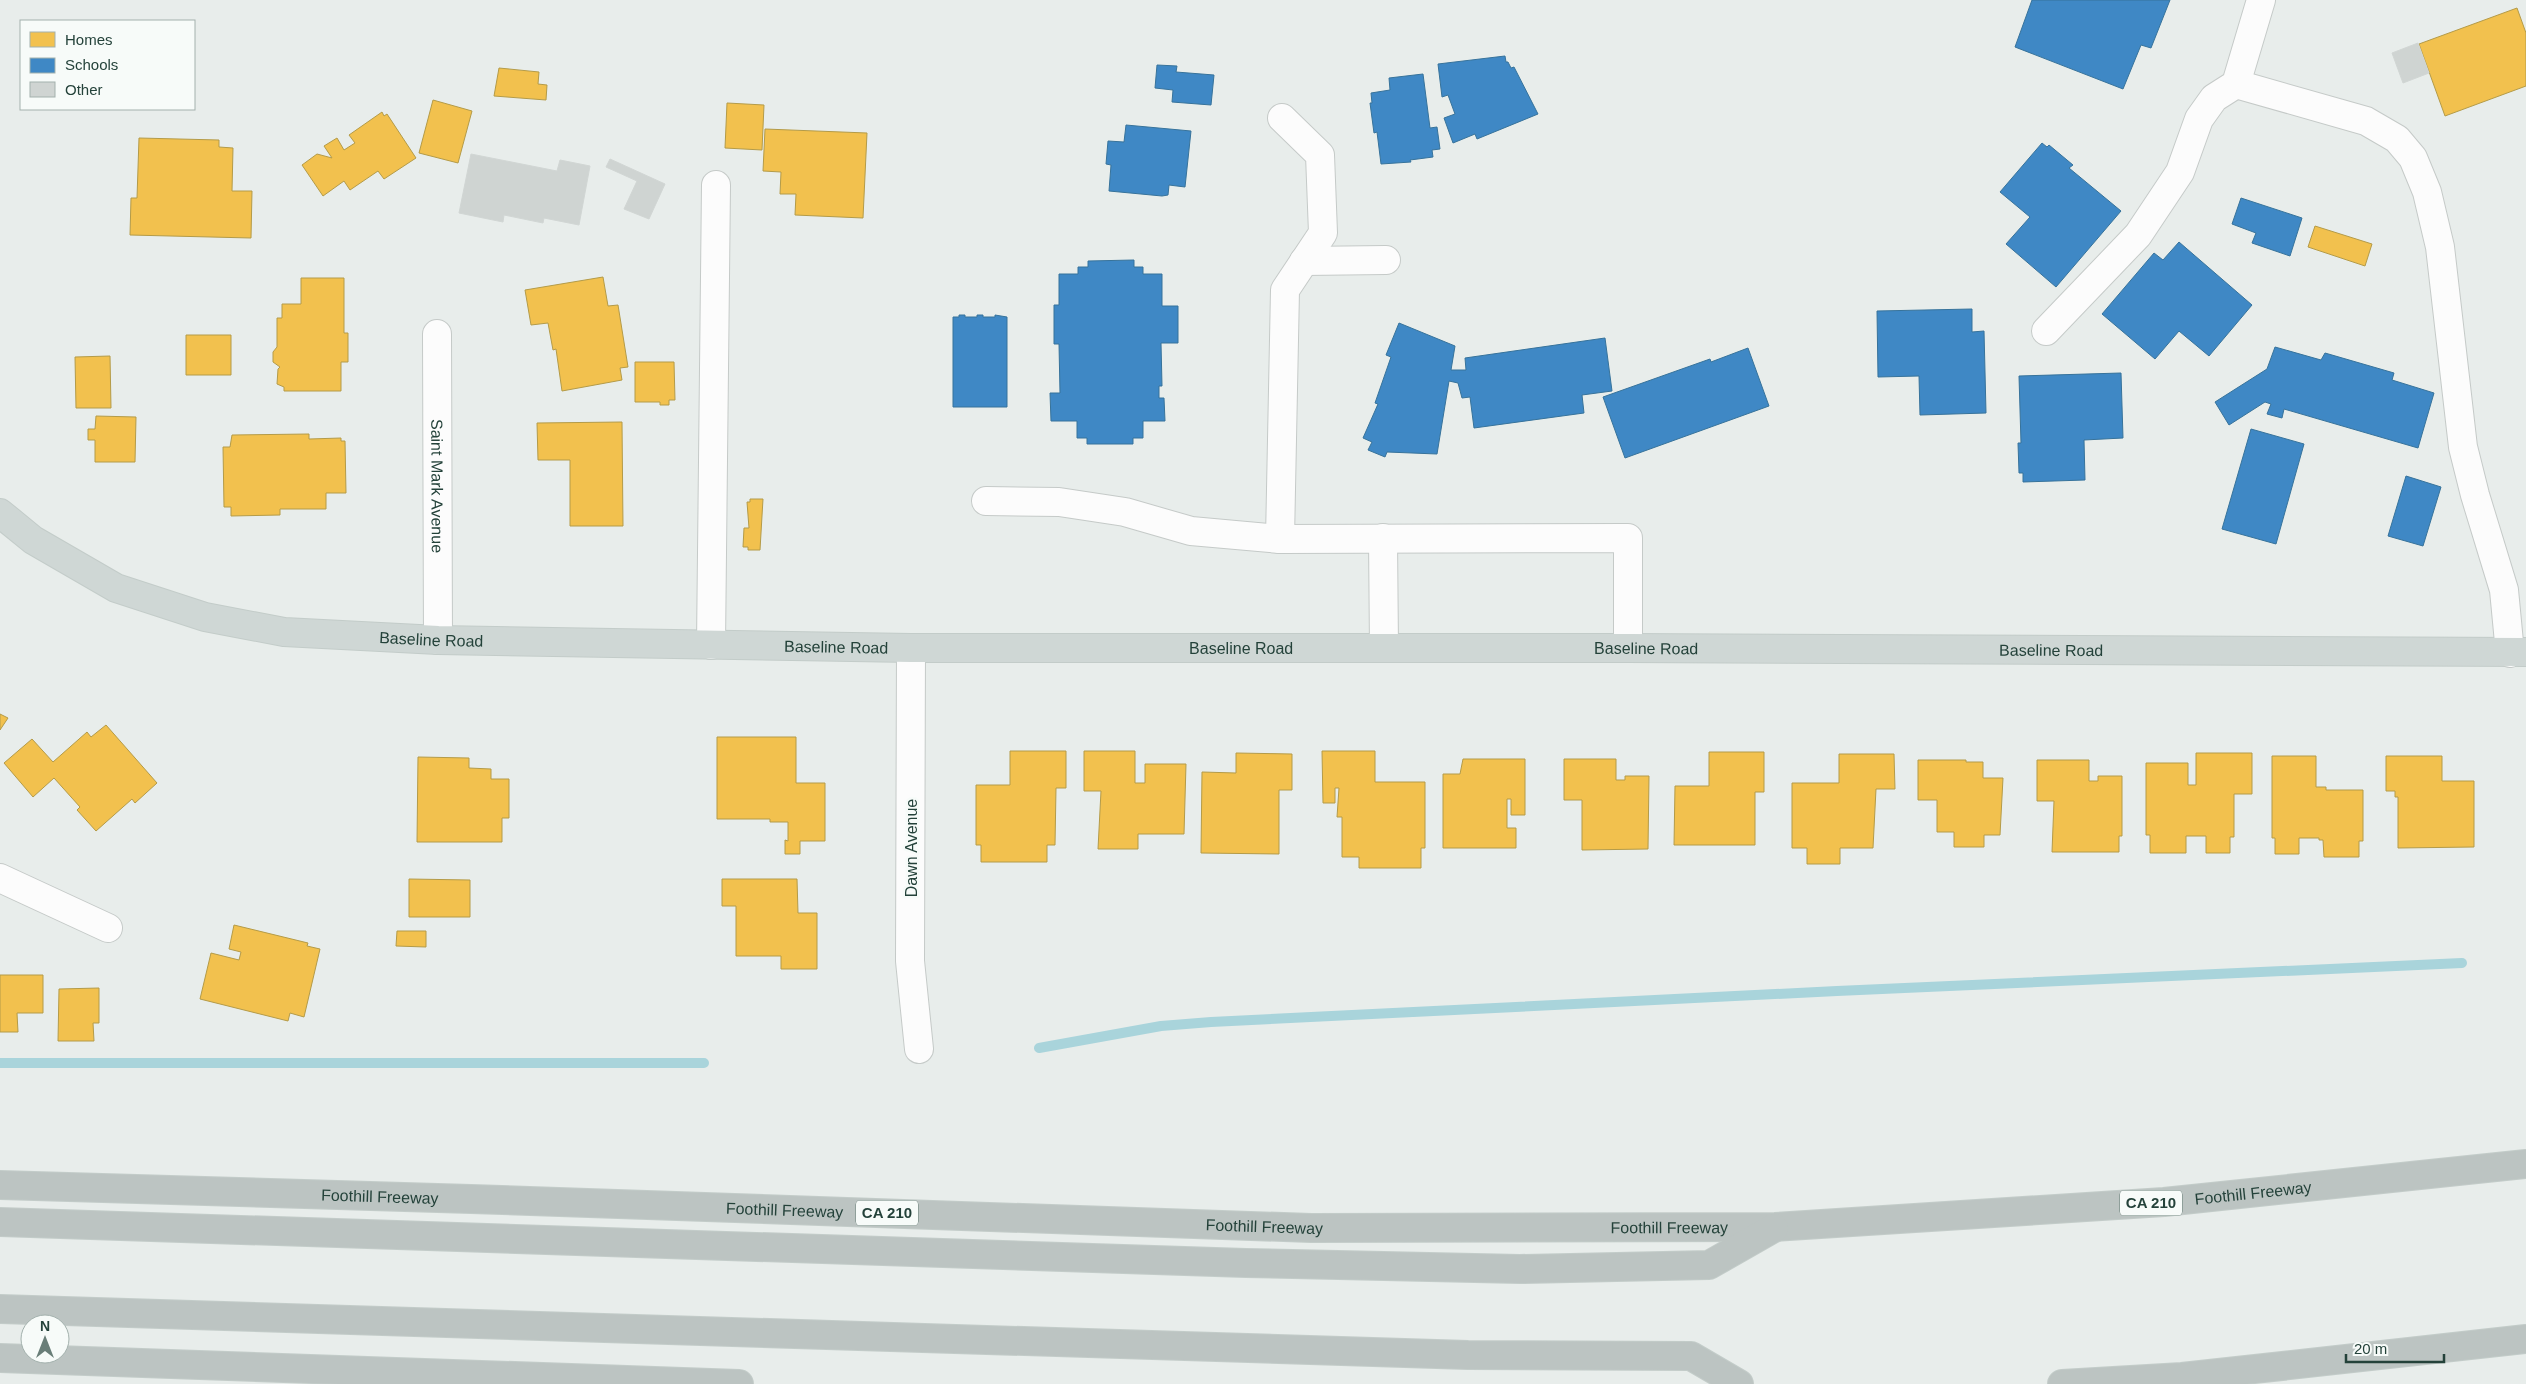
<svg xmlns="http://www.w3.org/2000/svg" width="2526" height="1384" viewBox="0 0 2526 1384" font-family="Helvetica,sans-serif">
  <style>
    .homes { fill: #f2c14e; stroke: #b49b48 }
    .schools { fill: #3f88c5; stroke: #37739b }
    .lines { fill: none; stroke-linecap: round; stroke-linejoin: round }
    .stream { stroke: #a9d4db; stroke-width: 10 }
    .building { fill: #cfd4d2; stroke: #d1d6d4 }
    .minor-casing { stroke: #c5cac8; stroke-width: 30 }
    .major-casing { stroke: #c3ccc9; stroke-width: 30 }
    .highway-casing { stroke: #c3ccc9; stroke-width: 30 }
    .minor { stroke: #fcfcfc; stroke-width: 28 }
    .major { stroke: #cfd7d5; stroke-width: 28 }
    .highway { stroke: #bcc4c2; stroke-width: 28 }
    .labels { text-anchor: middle; stroke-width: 5; stroke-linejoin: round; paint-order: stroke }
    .shield { fill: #f7fbf9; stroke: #637a73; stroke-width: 1 }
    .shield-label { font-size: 15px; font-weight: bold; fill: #24423a }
    .street-label { font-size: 16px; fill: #24423a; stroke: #f7fbf9 }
  </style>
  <rect width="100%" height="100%" fill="#e8edeb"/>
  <path class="homes" d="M2517,8L2526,33V86L2445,116L2419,44Z
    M499,68L539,72L538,84L547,85L546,100L494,96Z
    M433,100L472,111L458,163L419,153Z
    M727,103L764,105L762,150L725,148Z
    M382,112L384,116L387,114L416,158L384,179L378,171L350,190L344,181L323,196L302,165L317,154L332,158L324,146L337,138L344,150L355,143L349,135Z
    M765,129L867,133L863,218L795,215L796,194H780L781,172L763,171Z
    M139,138L219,140V147L233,148L232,191H252L251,238L130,235L131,198H137Z
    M2315,226L2372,244L2365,266L2308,247Z
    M603,277L608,306L618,305L628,367L620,368L622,380L562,391L556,349L553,350L548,323L531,325L525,290Z
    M301,278H344V333H348V362H341V391H284V387L277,384L278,369L280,367L273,362V352L277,347V318H282V304H301Z
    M186,335H231V375H186Z
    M110,356L111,408H76L75,357Z
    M635,362H674L675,400H669V405H660V402H635Z
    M96,416L136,417L135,462H95V440H88V429H95Z
    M622,422L623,526H570V460H538L537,423Z
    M309,434V439L341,438V441H345L346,493H326V509H280V515L231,516V507H224L223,447H230L232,435Z
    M750,499H763L760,550H748V547H743L744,528H749L747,502H750Z
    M0,714L8,718L0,730Z
    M106,725L157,783L135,803L132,799L96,831L77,810L80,807L54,778L33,797L4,763L32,739L53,762L87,732L91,737Z
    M717,737H796V783H825V841H800V854H785V840L788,841V822H770V819H717Z
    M1010,751H1066V788H1056L1055,845H1047V862H981V845H976V785H1010Z
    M1084,751H1135V783H1145V764H1186L1184,834H1138V849H1098L1101,791H1084Z
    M1322,751H1375V782H1425V848H1421V868H1359V857H1342V817H1337L1339,788H1335V803H1323Z
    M1709,752H1764V792H1755V845H1674L1675,786H1709Z
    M1236,753L1292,754V790H1279V854L1201,853L1202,772L1236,773Z
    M2196,753H2252V794H2234V837H2230V853H2206V836H2186V853H2150V835H2146V763H2188V785H2196Z
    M1839,754H1894L1895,789H1876L1873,848H1840V864H1807V848H1792V783H1839Z
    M2272,756H2316V787H2326V790H2363V841H2359V857H2324L2323,840H2319V838H2299V854H2275V838H2272Z
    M2386,756H2442V781H2474V847L2398,848V797H2395V791H2386Z
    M418,757L469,758V768L491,769V779H509V818H502V842H417Z
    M1463,759H1525V815H1511V799H1507V828H1516V848H1443V774H1460Z
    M1564,759H1616V780H1625V776H1649L1648,849L1582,850V800H1564Z
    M1918,760H1966V762H1983V778H2003L2000,835H1984V847H1954V832H1937V800H1918Z
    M2037,760H2089V781H2098V776H2122V836H2119V852H2052L2054,801H2037Z
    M409,879L470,880V917H409Z
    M722,879H797L798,913H817V969H781V956H736V906H722Z
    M234,925L308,943L307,946L320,949L304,1017L290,1013L288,1021L200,999L211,953L239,960L241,952L229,949Z
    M397,931H426V947L396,946Z
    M0,975H43V1013H17L18,1032H0Z
    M99,988V1023H93L94,1041H58L59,989Z"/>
  <path class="schools" d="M2032,0H2170L2151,48L2141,45L2123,89L2015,47Z
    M1505,56L1506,62H1508L1511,68L1514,67L1538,114L1477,139L1475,134L1453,143L1444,118L1455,114L1448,95L1442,97L1438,64Z
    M1157,65L1177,66L1176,72L1214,75L1211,105L1172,102L1173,90L1155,88Z
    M1423,74L1430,128L1437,127L1440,149L1432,150L1433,157L1410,160L1411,162L1381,164L1377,132L1374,133L1370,103H1372L1371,93L1390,90L1389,78Z
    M1126,125L1191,131L1185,187L1169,185L1168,195L1162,196L1109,191L1111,165L1106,164L1108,141L1124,142Z
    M2042,143L2047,147L2049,145L2073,165L2069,168L2121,211L2056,287L2006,244L2030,217L2000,192Z
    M2241,198L2302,218L2290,256L2252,243L2256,233L2232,224Z
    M2179,242L2252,305L2209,356L2179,331L2155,359L2102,314L2154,253L2163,260Z
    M1134,260V267H1143V274H1162V306H1178V343H1161L1162,386H1159V398H1164L1165,421H1143V438H1133V444H1087V438H1077V421H1051L1050,393H1060L1059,344H1054V305H1059V274H1078V267H1088V261Z
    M1972,309V332L1984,331L1986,413L1920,415L1919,376L1878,377L1877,311Z
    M959,315H965V317H977V315H983V317H995V315L1007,317V407H953V317H959Z
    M1399,323L1455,346L1451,370H1466L1465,358L1605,338L1612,391L1582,395L1584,413L1474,428L1470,397L1462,398L1458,383L1449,381L1437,454L1387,452L1385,457L1368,450L1372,442L1363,438L1378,404L1375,403L1391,357L1386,355Z
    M2275,347L2321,360L2325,353L2394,373L2392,380L2434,393L2418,448L2284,409L2282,418L2267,414L2271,404L2265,402L2229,425L2215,402L2267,369Z
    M1748,348L1769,406L1625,458L1603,397L1710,359L1711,362Z
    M2121,373L2123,438L2084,440L2085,480L2023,482V473H2019L2018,443H2021L2019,376Z
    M2251,429L2304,444L2276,544L2222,529Z
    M2406,476L2441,487L2423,546L2388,536Z"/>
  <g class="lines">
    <path class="stream" d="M1039,1048L1161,1026L1211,1022L1837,991L2462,963
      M0,1063H704"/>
  </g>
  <path class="building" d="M2418,43L2429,73L2403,83L2392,53Z
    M471,154L557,171L560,160L590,166L579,225L544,218L543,223L504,215L503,222L459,213Z
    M610,159L665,184L649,219L624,209L637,181L606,167Z"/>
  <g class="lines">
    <g class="minor-casing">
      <g id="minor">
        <path d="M2236,84L2366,121L2397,139L2413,158L2427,192L2440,247L2463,447L2475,495L2504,590L2510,653"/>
        <path d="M1282,118L1320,155L1323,233L1285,290L1280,539L1628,538V648"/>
        <path d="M1304,261L1386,260"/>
        <path d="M2046,331L2138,235L2180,172L2199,119L2214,98L2236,84L2261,0"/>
        <path id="s1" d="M437,334L438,640"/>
        <path d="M986,501L1059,502L1125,512L1191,531L1280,539"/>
        <path d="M1383,538L1384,648"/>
        <path d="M711,645L716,185"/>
        <path d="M911,648L910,961L919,1049"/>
        <path d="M0,878L108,928"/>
      </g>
    </g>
    <g class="major-casing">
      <g id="major">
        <path id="s2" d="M0,513L33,540L116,588L205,617L284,632L438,640L911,648H1628L2526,652"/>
      </g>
    </g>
    <g class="highway-casing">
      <g id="highway">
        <path id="s3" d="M0,1185L471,1199L1311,1228L1775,1227L2164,1202L2526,1164"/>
        <path d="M0,1222L1246,1263L1520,1269L1709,1265L1774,1228"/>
        <path d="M0,1309L1468,1355L1691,1356L1739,1384"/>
        <path d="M0,1358L739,1384"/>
        <path d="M2062,1384L2182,1377L2526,1339"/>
      </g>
    </g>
    <use href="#minor" class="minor"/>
    <use href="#major" class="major"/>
    <use href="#highway" class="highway"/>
  </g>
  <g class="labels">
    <g class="shield">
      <rect x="2120" y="1190.5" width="62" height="25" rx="4"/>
      <rect x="856" y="1200.5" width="62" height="25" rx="4"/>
    </g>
    <g class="shield-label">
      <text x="2151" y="1208">CA 210</text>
      <text x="887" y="1218">CA 210</text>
    </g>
    <g class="street-label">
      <text dy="6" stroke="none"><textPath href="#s1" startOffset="152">Saint Mark Avenue</textPath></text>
      <text dy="6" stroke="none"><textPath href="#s2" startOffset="460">Baseline Road</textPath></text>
      <text dy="6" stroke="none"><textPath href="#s2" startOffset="865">Baseline Road</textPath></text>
      <text dy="6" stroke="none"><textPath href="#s2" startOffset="1270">Baseline Road</textPath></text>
      <text dy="6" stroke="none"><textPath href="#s2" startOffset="1675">Baseline Road</textPath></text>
      <text dy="6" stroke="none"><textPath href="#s2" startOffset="2080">Baseline Road</textPath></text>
      <text transform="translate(911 848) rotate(-90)" y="6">Dawn Avenue</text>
      <text dy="6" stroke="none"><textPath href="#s3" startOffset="2255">Foothill Freeway</textPath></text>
      <text dy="6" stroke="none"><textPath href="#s3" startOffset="380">Foothill Freeway</textPath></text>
      <text dy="6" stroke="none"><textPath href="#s3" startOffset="785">Foothill Freeway</textPath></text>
      <text dy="6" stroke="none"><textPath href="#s3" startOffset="1265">Foothill Freeway</textPath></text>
      <text dy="6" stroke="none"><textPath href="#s3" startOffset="1670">Foothill Freeway</textPath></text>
    </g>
  </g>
  <rect x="20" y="20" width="175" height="90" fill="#f7fbf9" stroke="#a3b1ad"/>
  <rect x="30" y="32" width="25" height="15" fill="#f2c14e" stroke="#a3b1ad"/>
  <text x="65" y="45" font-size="15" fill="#24423a">Homes</text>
  <rect x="30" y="58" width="25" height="15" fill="#3f88c5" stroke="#a3b1ad"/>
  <text x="65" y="70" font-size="15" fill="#24423a">Schools</text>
  <rect x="30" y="82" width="25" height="15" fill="#cfd4d2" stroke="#a3b1ad"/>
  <text x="65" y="95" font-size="15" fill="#24423a">Other</text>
  <g transform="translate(45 1339)"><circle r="24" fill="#f7fbf9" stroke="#a3b1ad"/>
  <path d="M0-4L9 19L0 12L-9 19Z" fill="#697e78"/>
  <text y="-8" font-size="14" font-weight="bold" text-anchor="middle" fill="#24423a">N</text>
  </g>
  <path d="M2346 1354v8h98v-8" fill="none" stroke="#24423a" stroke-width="2.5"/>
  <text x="2354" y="1354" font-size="15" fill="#24423a" stroke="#f7fbf9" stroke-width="4" paint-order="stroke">20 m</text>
</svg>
